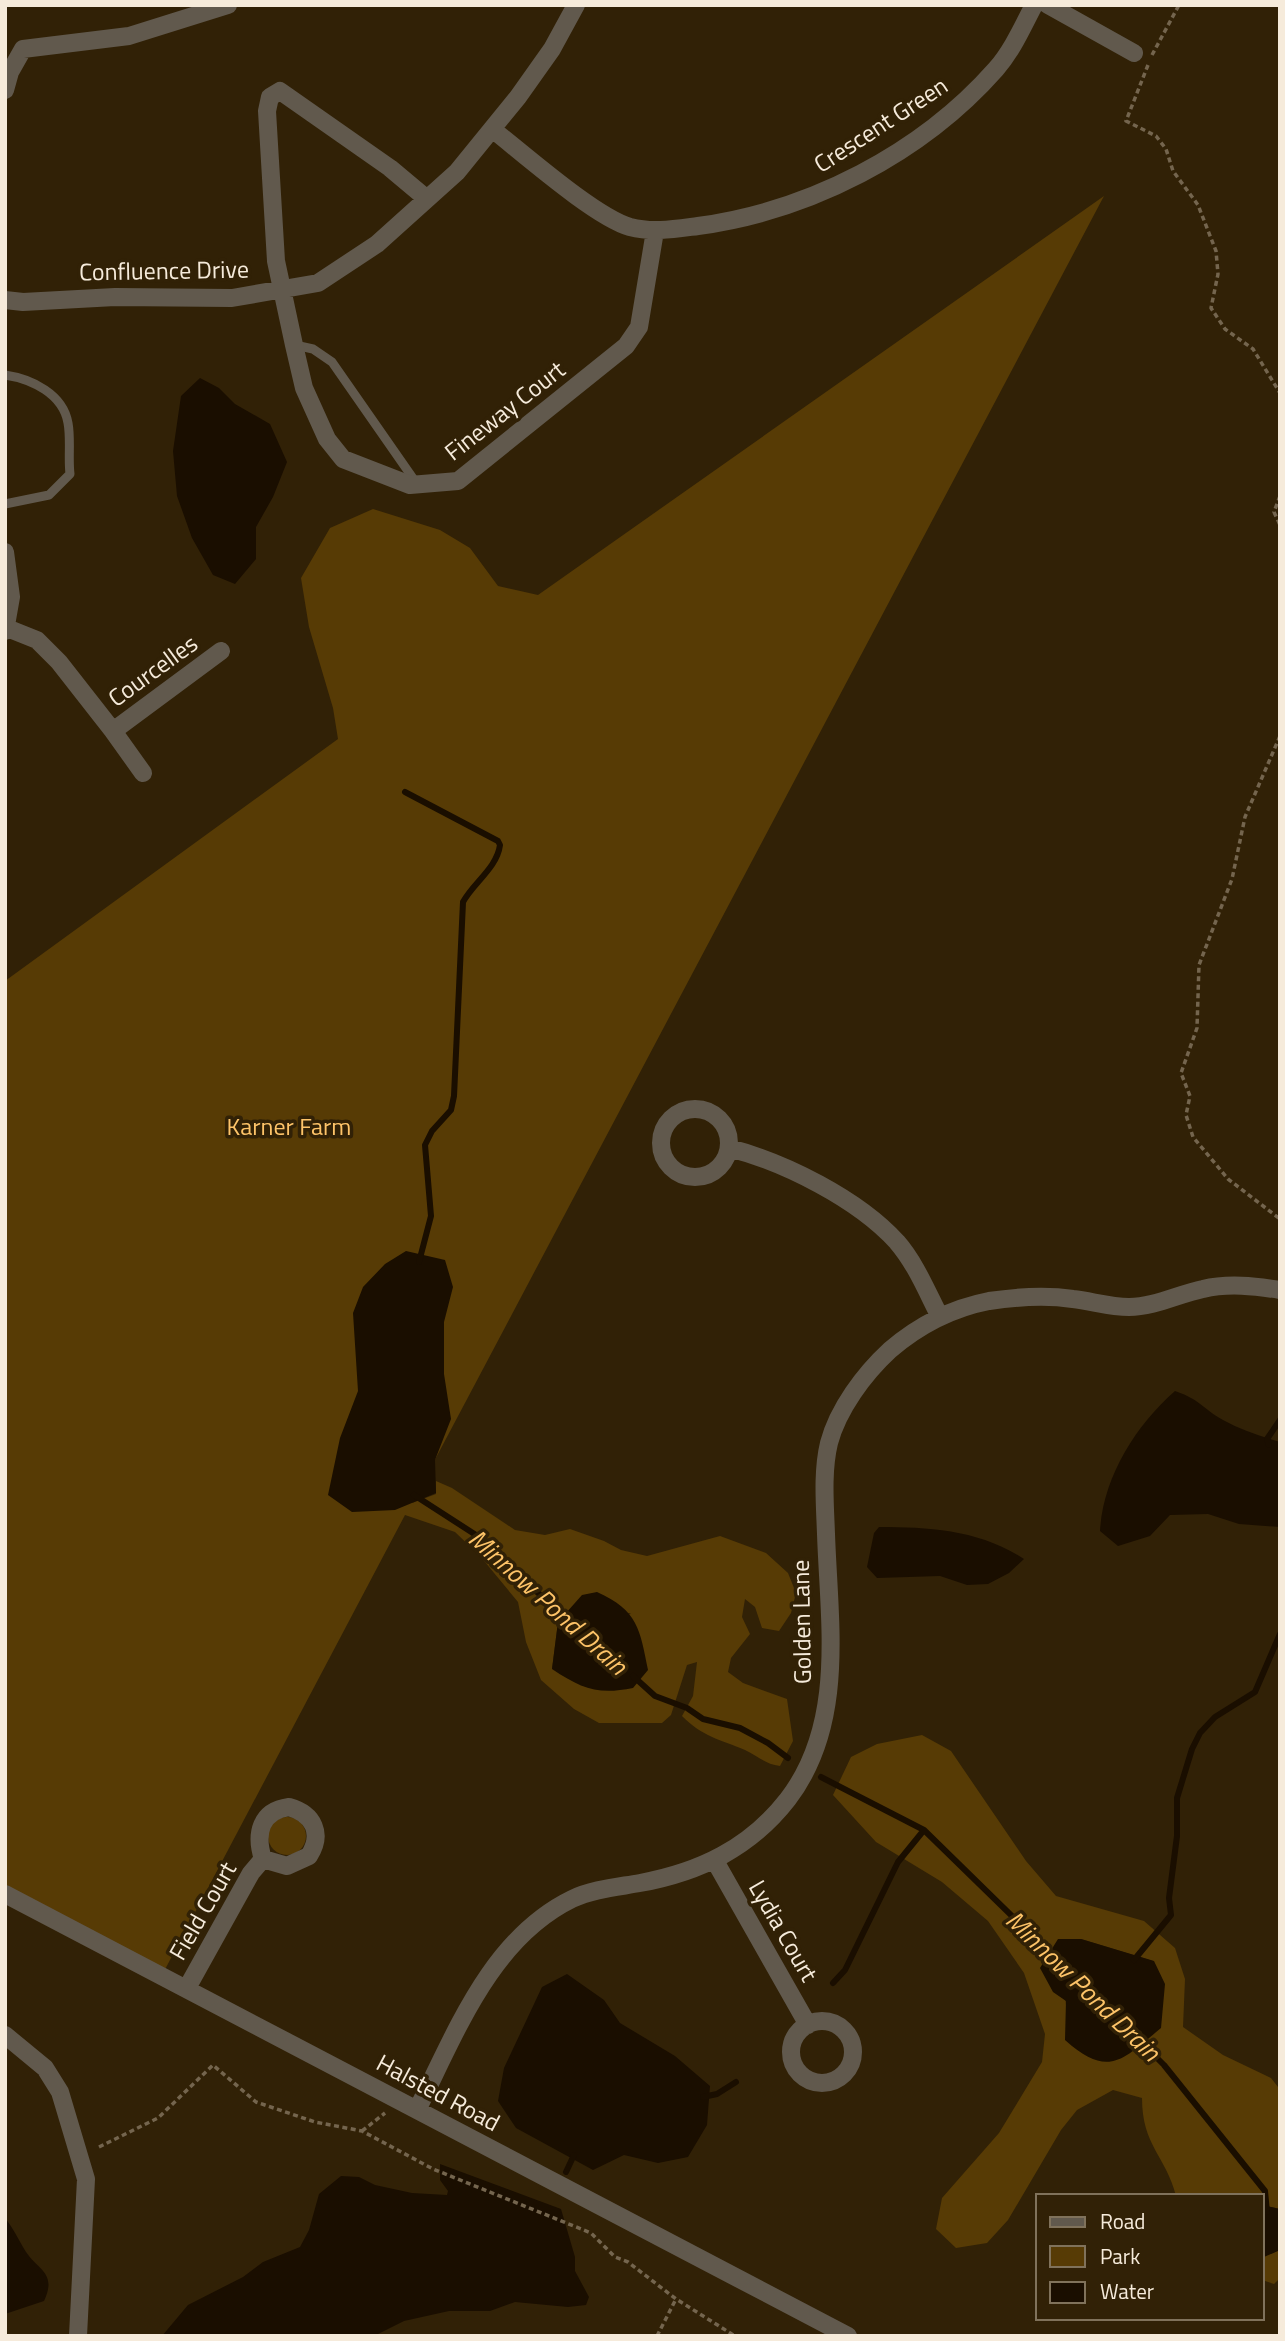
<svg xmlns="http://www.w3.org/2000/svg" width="1285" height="2341" viewBox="0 0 1285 2341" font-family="'Titillium Web',sans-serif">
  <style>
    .green { fill: #573b05; fill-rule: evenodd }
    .water { fill: #1a0e00 }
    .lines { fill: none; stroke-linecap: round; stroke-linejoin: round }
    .stream { stroke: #1a0e00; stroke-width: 6 }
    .path { stroke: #74654e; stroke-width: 3.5; stroke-dasharray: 5 3.5; stroke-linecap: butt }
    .lane { stroke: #61594d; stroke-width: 9 }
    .street { stroke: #61594d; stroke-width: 18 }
    .labels { text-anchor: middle; stroke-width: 7; stroke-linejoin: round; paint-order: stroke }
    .street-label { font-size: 24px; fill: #f6ebdb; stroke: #312106 }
    .park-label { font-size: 24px; fill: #fec469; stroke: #312106 }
    .water-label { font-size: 26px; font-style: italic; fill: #fdc368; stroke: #312106 }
  </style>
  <rect width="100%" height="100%" fill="#312106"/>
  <path class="green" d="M1104,196L412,1503L436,1494V1481L452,1488L515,1530L545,1535L570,1529L604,1541L621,1550L647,1556L720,1536L766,1553L788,1573L796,1593L791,1613L779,1631L762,1628L755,1607L745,1599L742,1617L750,1634L731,1658L728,1672L743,1683L787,1699L793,1741L780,1766C765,1764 758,1756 745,1750C719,1739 703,1737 682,1716L693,1696L697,1662L687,1665L671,1715L662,1723H599L574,1709L541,1680L526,1642L518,1602L480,1556L455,1532L405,1515L161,1977L5,1894V981L338,739L333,708L309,627L301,578L330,528L373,509L440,530L470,548L498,586L538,595ZM631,1613L552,1669L558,1622Z
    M922,1735L951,1751L1026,1861L1056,1896L1144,1921L1175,1948L1185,1979L1183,2027L1223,2055L1271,2078L1278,2087L1280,2209L1262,2205V2196H1176C1166,2156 1142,2146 1142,2098L1113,2090L1077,2110L1061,2130L1008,2220L987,2243L956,2248L936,2229L942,2198L999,2133L1042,2062L1045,2034L1024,1973L988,1921L942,1882L876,1842L833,1795L851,1757L877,1744ZM1059,1939H1081L1153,1961L1067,2014Z
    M268 1836a19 19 0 1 1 38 0a19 19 0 1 1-38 0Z
    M1280,2250V2278L1274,2284L1262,2280V2257Z"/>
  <path class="water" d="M200,378L219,388L235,404L270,424L287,462L273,497L256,527V559L235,584L213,575L192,538L177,496L173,451L181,396Z
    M406,1251L445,1260L453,1287L444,1322V1374L451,1419L435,1460L436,1493L395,1510L352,1512L328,1495L340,1438L358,1391L353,1313L363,1287L385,1264Z
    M1175,1391C1201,1400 1202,1408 1223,1420C1241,1430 1260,1436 1280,1442V1527L1239,1524L1208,1514L1170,1515L1150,1536L1118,1546L1100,1531C1103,1478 1135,1426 1175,1391Z
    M879,1527C930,1527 980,1530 1024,1559L1009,1573L988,1584L967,1585L940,1576L877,1578L867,1567L874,1533Z
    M597,1592C638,1610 640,1630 648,1670L633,1688C598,1695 582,1689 552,1669L558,1622L582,1595Z
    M1058,1939H1081L1154,1961L1165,1984L1161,2028C1122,2060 1109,2079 1065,2040L1066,2001L1053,1992L1040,1968Z
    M567,1974L604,2000L620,2023L675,2056L710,2086L707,2125L688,2157L658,2163L624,2155L593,2170L516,2128L498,2101L504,2068L542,1987Z
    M440,2164L561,2209L575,2257V2271L589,2297L586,2305L568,2307L515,2302L490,2311H449L404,2321L374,2336H162L188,2305L243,2277L263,2262L300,2247L309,2230L319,2194L341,2176L359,2177L375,2185L412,2193L447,2195L448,2191L440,2180Z
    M1262,2205L1280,2209V2250L1264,2257Z
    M5,2218C14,2229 19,2241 26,2252C39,2271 57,2273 44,2301L5,2314Z"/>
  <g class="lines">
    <path class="stream" d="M405,792L498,841L500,845C497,868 473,883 463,902L454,1096L451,1110L432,1131L425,1145L431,1216L419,1262
      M1269,1445L1267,1439L1280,1420
      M414,1495L493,1546L519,1582L536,1591L569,1621
      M633,1676L655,1696L687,1708L703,1719L740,1728L768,1743L788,1758
      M821,1777L924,1830L1055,1958
      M1134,1960L1171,1915L1169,1898L1177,1836V1798L1192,1749L1200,1733L1215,1717L1255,1692L1280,1634
      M833,1983L845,1970L898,1862L924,1830
      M1138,2039L1164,2065L1265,2191L1267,2212
      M703,2097L717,2094L736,2082
      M566,2172L574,2155"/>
    <path class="path" d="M1152,55L1179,5
      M1148,65L1126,121L1156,136L1166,149L1173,171L1198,205L1216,251L1218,274L1211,308L1225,329L1253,349L1280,393
      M1280,496L1274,512L1280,525
      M1280,736L1245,817L1232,879L1199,965L1197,1028L1181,1073L1190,1096L1186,1115L1193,1137L1228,1179L1280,1219
      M362,2131L385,2113
      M99,2147L158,2118L213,2065L256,2102L315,2122L362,2131L433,2169L591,2233L615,2257L628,2262L676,2299L735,2336
      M657,2336L676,2299"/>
    <path class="lane" d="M295,345L313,349L332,362L417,484
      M5,375C32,379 63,394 68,423C71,439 68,458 70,474L49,495L5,504"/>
    <path class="street" d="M1048,5L1134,53
      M5,90L10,72L23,49L129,36L228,5
      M492,129C524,154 595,217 630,227C653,233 675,229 698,226C809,211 921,154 996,69C1012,51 1023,26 1034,5
      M427,199L390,168L280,91L270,97L267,111L276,261L294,345L304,388L327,439L343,459L410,485L458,481L626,346L639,327L655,231
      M5,300L23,302L115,297L232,298L318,283L377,244L457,172L518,97L552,49L576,5
      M5,552L11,597L5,631
      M7,628L37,640L59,662L113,731L221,651
      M113,731L143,773
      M661 1143a34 34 0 1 1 68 0a34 34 0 1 1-68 0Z
      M729,1148C784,1162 858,1199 897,1242C916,1264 927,1292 940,1317
      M289,1807C314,1814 323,1834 309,1856L287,1866L263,1859C255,1834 260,1811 289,1807Z
      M715,1861L808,2025
      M5,1894L848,2336
      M187,1988L251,1873L263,1859
      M791 2052a31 31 0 1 1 62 0a31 31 0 1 1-62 0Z
      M5,2035L45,2068L60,2092L86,2179L78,2336
      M417,2110C455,2035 490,1939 572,1899C593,1889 618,1887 640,1883C700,1872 750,1848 788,1799C846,1723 829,1623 826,1534C825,1505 822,1472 829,1443C838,1409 864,1374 890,1350C918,1326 953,1308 989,1301C1016,1297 1046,1295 1073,1299C1091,1301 1110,1307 1129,1307C1154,1307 1179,1294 1203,1289C1228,1283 1255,1286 1280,1290"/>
  </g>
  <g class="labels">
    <g class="street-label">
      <text transform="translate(881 125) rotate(-33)" y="8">Crescent Green</text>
      <text transform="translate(164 271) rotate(-1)" y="8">Confluence Drive</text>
      <text transform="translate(505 411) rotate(-38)" y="8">Fineway Court</text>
      <text transform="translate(153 671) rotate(-36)" y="8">Courcelles</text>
      <text transform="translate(802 1622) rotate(-91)" y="8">Golden Lane</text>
      <text transform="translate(203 1911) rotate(-60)" y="8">Field Court</text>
      <text transform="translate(783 1931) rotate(60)" y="8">Lydia Court</text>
      <text transform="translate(438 2093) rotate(28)" y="8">Halsted Road</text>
    </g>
    <g class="park-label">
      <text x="289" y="1135">Karner Farm</text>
    </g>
    <g class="water-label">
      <text transform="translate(548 1602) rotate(42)" y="9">Minnow Pond Drain</text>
      <text transform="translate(1083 1986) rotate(44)" y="9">Minnow Pond Drain</text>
    </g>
  </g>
  <rect width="1285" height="2341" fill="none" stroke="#f6ebdb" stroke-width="14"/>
  <rect x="1036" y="2194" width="228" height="126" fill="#312106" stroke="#80725b" stroke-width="2"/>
  <rect x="1050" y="2217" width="35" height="10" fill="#61594d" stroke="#80725b" stroke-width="2"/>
  <text x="1100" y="2229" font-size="21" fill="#f6ebdb">Road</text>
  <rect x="1050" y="2246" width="35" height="21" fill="#573b05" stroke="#80725b" stroke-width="2"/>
  <text x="1100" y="2264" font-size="21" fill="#f6ebdb">Park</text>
  <rect x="1050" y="2282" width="35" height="21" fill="#1a0e00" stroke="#80725b" stroke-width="2"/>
  <text x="1100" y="2299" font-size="21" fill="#f6ebdb">Water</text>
</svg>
